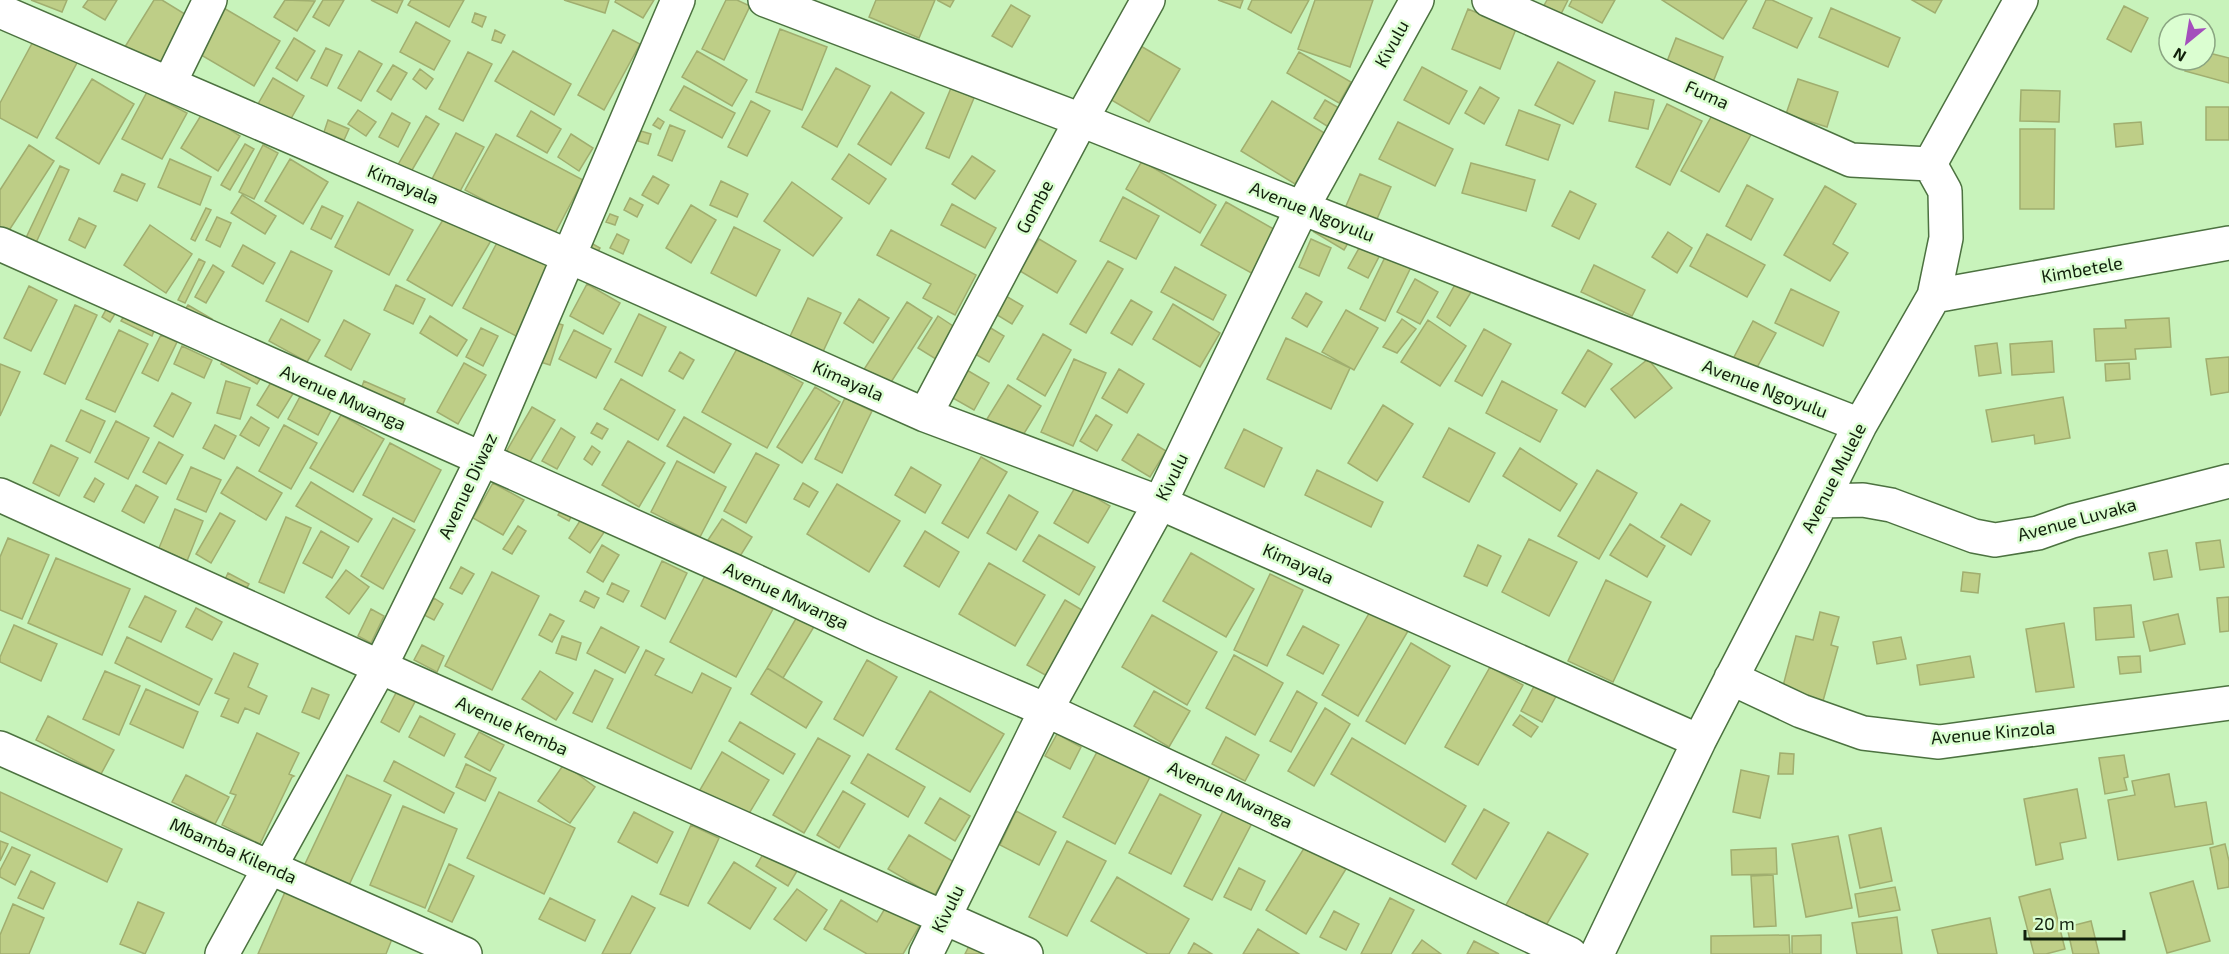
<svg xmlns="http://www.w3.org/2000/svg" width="2229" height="954" viewBox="0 0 2229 954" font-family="'Exo 2',sans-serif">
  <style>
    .building { fill: #bece87; stroke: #a0ae6f; stroke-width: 1.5 }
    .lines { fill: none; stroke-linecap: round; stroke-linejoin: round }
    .street-casing { stroke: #4c7240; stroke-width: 36 }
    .street { stroke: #fff; stroke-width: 33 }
    .labels { text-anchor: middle; stroke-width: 5; stroke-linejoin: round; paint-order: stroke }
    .street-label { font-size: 18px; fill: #11200c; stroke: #dbfed1 }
  </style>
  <rect width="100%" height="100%" fill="#c8f3bb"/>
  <path class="building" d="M31,0H67L62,12Z
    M88,0H117L105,20L83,7Z
    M154,0H162L193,19L159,73L123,50Z
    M285,0L315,1L297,31L274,17Z
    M323,0H344L329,26L313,17Z
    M371,0H403L397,13Z
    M411,0H464L449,27L408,5Z
    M564,0H609L605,13Z
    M616,0H654L643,18L615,2Z
    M726,0H737L750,6L724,60L702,49Z
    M876,0H935L919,38L869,17Z
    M937,0H954L950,7Z
    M1218,0H1243L1240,8Z
    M1252,0H1309L1291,33L1248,9Z
    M1315,0H1373L1350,67L1298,49Z
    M1547,0H1568L1557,22L1540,13Z
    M1572,0H1615L1602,23L1569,6Z
    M1662,0H1747L1723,39Z
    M1766,0H1772L1812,18L1797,48L1753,28Z
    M1912,0H1942L1935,13Z
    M1011,5L1030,16L1012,47L992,36Z
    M2124,6L2148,18L2131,52L2107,39Z
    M222,7L280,41L254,86L196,52Z
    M1831,8L1900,38L1888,67L1819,37Z
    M1468,9L1516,29L1500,69L1452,49Z
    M475,13L486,17L482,27L472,22Z
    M416,22L450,41L434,70L400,52Z
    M780,29L827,47L802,110L756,92Z
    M495,30L505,35L501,43L492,40Z
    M613,30L640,44L604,110L578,95Z
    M36,36L79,59L37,138L0,118V103Z
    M294,38L315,51L297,81L276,68Z
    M1676,38L1723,57L1713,82L1666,64Z
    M1139,45L1180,69L1149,122L1108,98Z
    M326,48L342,55L327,86L311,78Z
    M359,51L382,64L361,101L338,88Z
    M513,51L571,84L554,115L495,81Z
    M697,51L747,80L732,106L682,77Z
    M468,52L492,64L463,121L439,109Z
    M1299,52L1351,82L1339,103L1287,73Z
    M2205,52L2229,58V83L2185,71L2188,60H2205Z
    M1558,62L1595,81L1573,124L1535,105Z
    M393,65L407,73L391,100L377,91Z
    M1422,67L1467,91L1449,124L1404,100Z
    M836,68L870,86L837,147L802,127Z
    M420,69L433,79L426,89L413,79Z
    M273,78L304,96L289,122L258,104Z
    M92,79L134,104L99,164L56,138Z
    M1798,79L1838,92L1827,127L1786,114Z
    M684,86L735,113L722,138L670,110Z
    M1480,87L1499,98L1484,124L1465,113Z
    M951,88L974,98L949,158L926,148Z
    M2021,90L2060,91L2059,122L2020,121Z
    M147,92L187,113L162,159L122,139Z
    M891,92L924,113L891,165L858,144Z
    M1615,92L1654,100L1648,129L1609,121Z
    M1325,100L1346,112L1335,131L1314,118Z
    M751,101L770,111L747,156L728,147Z
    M1272,101L1326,134L1295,184L1241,151Z
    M1667,104L1702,121L1670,185L1636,167Z
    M2206,107H2229V140H2206Z
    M358,110L376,122L366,136L348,124Z
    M1519,110L1560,125L1548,160L1506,145Z
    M1715,110L1753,131L1719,192L1681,171Z
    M531,111L561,129L547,153L517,136Z
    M203,112L240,136L218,171L181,148Z
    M392,113L410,123L398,147L379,137Z
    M426,116L439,124L408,177L395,170Z
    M658,118L664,122L660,129L653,125Z
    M328,120L349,129L344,140L324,132Z
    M1398,122L1453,149L1435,186L1379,159Z
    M2141,122L2143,144L2116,147L2114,124Z
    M670,125L685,131L672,161L658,155Z
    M2020,129H2055L2054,209H2020Z
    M641,131L651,134L648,144L638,141Z
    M456,133L484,147L458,195L431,181Z
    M496,134L583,180L553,237L465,190Z
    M571,134L593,148L579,171L558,157Z
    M245,144L254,149L230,190L221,185Z
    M29,145L54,161L8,232L0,227V190Z
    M263,145L278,153L254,199L239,192Z
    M849,154L886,179L869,204L832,179Z
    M972,156L995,171L975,199L952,184Z
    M170,159L211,177L200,205L158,187Z
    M290,159L328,182L303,224L265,201Z
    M1142,161L1216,205L1200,233L1126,189Z
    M1471,163L1535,180L1526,211L1462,193Z
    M60,166L69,170L35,245L25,240Z
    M122,174L145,184L137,201L114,191Z
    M1360,174L1391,187L1373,228L1342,215Z
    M653,176L669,185L658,204L642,195Z
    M721,181L748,194L737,217L710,205Z
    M792,182L842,218L813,256L764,221Z
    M1747,185L1773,199L1751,240L1726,226Z
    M1825,186L1856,204L1833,244L1848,253L1830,281L1784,255Z
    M1570,191L1596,204L1579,239L1552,226Z
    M242,195L276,216L265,234L231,213Z
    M1123,197L1159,216L1136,259L1100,241Z
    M630,198L643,205L637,217L624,210Z
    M358,202L413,230L389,275L335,247Z
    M1226,202L1279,232L1255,275L1201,245Z
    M952,204L996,228L985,248L941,225Z
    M691,205L716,220L691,263L666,248Z
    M322,206L343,216L331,239L311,229Z
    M206,208L211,210L195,241L191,239Z
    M447,213L492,239L452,306L407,280Z
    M610,214L618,217L615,225L606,222Z
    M217,217L231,223L220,247L206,240Z
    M79,218L96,226L85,248L69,240Z
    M1321,220L1351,238L1344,250L1314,232Z
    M150,225L192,254L166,293L124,265Z
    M734,227L780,250L756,296L711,273Z
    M891,230L976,275L955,315L923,298L931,284L877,255Z
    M1668,232L1692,248L1677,273L1652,257Z
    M617,234L629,240L623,254L610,248Z
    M1707,234L1765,265L1747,297L1690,266Z
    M501,235L554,263L516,336L463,308Z
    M1039,239L1076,261L1057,293L1020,271Z
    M1311,239L1331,248L1319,276L1299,267Z
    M1363,241L1382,251L1368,278L1348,268Z
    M591,243L600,248L594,258L586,253Z
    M243,245L275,263L263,284L232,266Z
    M291,251L332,271L308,322L266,301Z
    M1387,253L1412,265L1385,321L1360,309Z
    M199,259L205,262L185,303L178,300Z
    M1108,261L1123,269L1086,333L1070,324Z
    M213,265L224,272L206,303L195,297Z
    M1594,265L1645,290L1632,316L1581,292Z
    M1175,267L1226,295L1213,320L1161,292Z
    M1415,279L1438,292L1420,324L1397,312Z
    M1457,281L1473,289L1450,326L1437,317Z
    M587,284L620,303L603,334L570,316Z
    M396,285L425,299L413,324L384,310Z
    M29,286L57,300L31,351L4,338Z
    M1791,289L1839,312L1823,346L1775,323Z
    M999,292L1023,306L1012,324L989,310Z
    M1306,293L1322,302L1307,327L1292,318Z
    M808,298L841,313L820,358L787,343Z
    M112,299L121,304L110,322L102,317Z
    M859,299L889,318L873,343L844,323Z
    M1131,300L1152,312L1132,345L1111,333Z
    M907,302L932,318L888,387L863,371Z
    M1173,304L1220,333L1200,367L1153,339Z
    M75,305L97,315L65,384L44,374Z
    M188,305L212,319L207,327L183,313Z
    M1346,310L1378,328L1354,370L1322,352Z
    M127,311L156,326L152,336L121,321Z
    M639,314L666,327L642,376L615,362Z
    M430,316L467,340L457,356L420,333Z
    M938,316L959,330L939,361L918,348Z
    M2169,318L2171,347L2135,349L2136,359L2096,361L2094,329L2126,328L2125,320Z
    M281,319L320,340L307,362L269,341Z
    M1402,319L1416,329L1397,353L1383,347Z
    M344,320L370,334L351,370L325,356Z
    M547,320L563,325L550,365L534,360Z
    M1428,320L1466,346L1440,386L1401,362Z
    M1753,321L1776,333L1755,371L1733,359Z
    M984,324L1004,336L989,362L968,350Z
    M481,328L498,336L483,366L466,357Z
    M1484,329L1511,344L1482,396L1455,381Z
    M119,330L148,344L115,412L86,399Z
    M574,330L611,349L596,378L559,359Z
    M1043,334L1071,350L1045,396L1017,379Z
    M161,335L177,342L158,381L142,373Z
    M1286,338L1350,368L1331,409L1267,379Z
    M2052,341L2054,372L2012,375L2010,344Z
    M1997,343L2001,373L1979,376L1975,346Z
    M182,346L212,360L204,378L174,364Z
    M738,347L803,383L767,448L702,412Z
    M1588,350L1612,364L1585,407L1562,393Z
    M228,351L265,371L257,384L221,364Z
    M680,352L694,360L683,379L669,371Z
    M2229,357V392L2211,395L2206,359Z
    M1074,359L1106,373L1073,446L1041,432Z
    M1648,359L1672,388L1635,418L1611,389Z
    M464,363L486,375L458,424L437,412Z
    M2129,363L2130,379L2106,381L2105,364Z
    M0,364L20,372L0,416Z
    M960,366L989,383L974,410L944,393Z
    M1119,369L1144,384L1127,413L1102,398Z
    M273,379L294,392L278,418L257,405Z
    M621,379L675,410L658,440L604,409Z
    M226,381L250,388L240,419L217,413Z
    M364,381L405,399L399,414L358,397Z
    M1502,381L1557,410L1540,442L1486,413Z
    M1008,385L1041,406L1020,440L987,419Z
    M815,387L840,402L802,463L777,447Z
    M303,391L333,407L318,435L288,419Z
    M172,393L191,403L173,437L154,426Z
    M2063,397L2070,438L2035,444L2034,435L1992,442L1986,410Z
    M845,398L872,411L842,473L815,459Z
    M1383,405L1413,424L1377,481L1348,463Z
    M532,407L555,420L528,465L506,452Z
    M81,410L105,421L90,453L66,441Z
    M341,415L384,439L353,492L310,468Z
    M1096,415L1112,425L1097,451L1080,441Z
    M251,417L269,428L259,446L240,435Z
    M684,417L731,444L714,473L667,446Z
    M116,421L149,438L128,479L95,462Z
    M597,423L608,429L602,439L591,433Z
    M215,425L236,436L224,459L203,448Z
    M284,425L317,443L291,489L259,471Z
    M561,428L575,437L557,469L542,461Z
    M1449,428L1495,453L1469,502L1423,477Z
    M1244,429L1282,448L1264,487L1225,468Z
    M1138,434L1166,451L1150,477L1122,460Z
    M628,441L665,463L639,507L602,485Z
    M159,442L183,455L166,484L143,472Z
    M390,443L441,470L414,522L363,495Z
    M51,445L78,458L59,496L33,483Z
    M592,446L600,452L592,465L584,459Z
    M1520,448L1577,484L1560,511L1503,476Z
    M756,453L779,465L746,523L724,511Z
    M981,457L1007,472L968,538L942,523Z
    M677,461L726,487L700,537L651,512Z
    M191,467L221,480L206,512L177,499Z
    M237,467L282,493L266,520L221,493Z
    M911,467L941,485L925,513L895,495Z
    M1317,470L1383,502L1371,527L1305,495Z
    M1597,470L1637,493L1599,559L1558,536Z
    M95,478L104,484L94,502L84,497Z
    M311,482L372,519L358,542L296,506Z
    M493,483L524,500L503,535L473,518Z
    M803,483L818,492L809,507L794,499Z
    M837,484L900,521L869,572L807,534Z
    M136,485L158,497L144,523L122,511Z
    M1076,486L1110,506L1088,543L1054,523Z
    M1009,495L1038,512L1016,550L987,533Z
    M1681,504L1710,521L1691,555L1661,537Z
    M563,507L573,513L569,521L558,515Z
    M175,509L203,521L187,561L159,548Z
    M220,513L235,521L211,563L196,554Z
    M585,513L607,528L590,553L569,538Z
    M286,517L311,528L284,593L259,582Z
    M393,518L415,530L383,589L361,576Z
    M722,519L752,537L737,561L706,543Z
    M1630,524L1665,546L1647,577L1610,555Z
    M518,526L526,531L512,554L503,549Z
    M321,531L349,547L332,578L303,563Z
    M925,531L959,552L939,587L904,566Z
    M1039,535L1095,567L1079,595L1023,561Z
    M8,538L49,555L22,619L0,610V557Z
    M1529,539L1577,562L1549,616L1502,592Z
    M2220,540L2224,567L2200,570L2196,543Z
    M602,545L619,555L603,582L587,572Z
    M1478,545L1501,556L1487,586L1464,576Z
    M2167,550L2172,577L2154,580L2149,553Z
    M1191,553L1254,589L1226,637L1163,601Z
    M56,558L130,589L102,655L28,623Z
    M662,561L687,573L665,619L641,606Z
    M989,563L1045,595L1015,646L959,614Z
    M461,567L474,574L462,594L450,588Z
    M346,570L369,587L349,614L326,597Z
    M492,572L539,596L492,690L445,666Z
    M1963,572L1980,574L1978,593L1961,591Z
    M228,573L249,584L243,594L223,584Z
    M706,574L773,609L736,677L670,642Z
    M1270,574L1303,590L1267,666L1234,650Z
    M1606,580L1651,602L1613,682L1568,661Z
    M612,583L629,591L623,602L607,594Z
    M585,591L599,598L594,608L580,601Z
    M145,596L176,611L161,642L129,627Z
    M2229,597V631L2220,632L2217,598Z
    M434,598L443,604L434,620L424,615Z
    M1065,600L1087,613L1049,677L1027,665Z
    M2131,605L2134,637L2096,640L2094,608Z
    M196,608L222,622L212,640L186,627Z
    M371,609L384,616L371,643L358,636Z
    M801,610L818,620L783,678L767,668Z
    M1371,610L1408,631L1358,716L1322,695Z
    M1820,612L1839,617L1831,645L1838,647L1823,701L1782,690L1796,636L1813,640Z
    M550,614L564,621L552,642L539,635Z
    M2178,614L2185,644L2150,651L2143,622Z
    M1152,615L1217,652L1187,705L1122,667Z
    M2064,623L2074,687L2036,692L2026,629Z
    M14,625L57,644L41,681L0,662V657Z
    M1303,626L1339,645L1323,674L1287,655Z
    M601,627L639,647L625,673L587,653Z
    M562,636L581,643L576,660L556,653Z
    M127,637L212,679L199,705L115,663Z
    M1901,637L1906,659L1877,664L1873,642Z
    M1411,643L1450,666L1405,744L1366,721Z
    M422,645L444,656L437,672L414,660Z
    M646,650L664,659L655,675L692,693L702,673L731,688L691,769L607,728Z
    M234,653L258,664L248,687L267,696L259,714L245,708L238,723L221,716L229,699L215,693Z
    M1234,655L1283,683L1255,735L1206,708Z
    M1970,656L1974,677L1920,685L1917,665Z
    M2140,656L2141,672L2120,674L2118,657Z
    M867,660L897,677L863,736L834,719Z
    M1490,667L1523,685L1478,765L1445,747Z
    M767,668L822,702L806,728L751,694Z
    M595,670L613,679L592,722L573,713Z
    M105,671L140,686L119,735L83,719Z
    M540,671L573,693L556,720L522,699Z
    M1539,677L1560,689L1542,722L1521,711Z
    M312,688L329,695L319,719L302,712Z
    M146,689L198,712L183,748L130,724Z
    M398,689L417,698L399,732L381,722Z
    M930,691L1004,734L970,792L896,749Z
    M1154,691L1190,711L1169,747L1134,726Z
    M1297,691L1317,703L1291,752L1270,741Z
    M1325,708L1350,724L1314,786L1288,771Z
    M1520,715L1538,727L1531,737L1513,725Z
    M48,716L114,750L101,774L36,740Z
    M420,716L455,734L444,756L409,737Z
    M740,722L795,754L783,774L729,741Z
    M479,732L504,745L490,771L465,757Z
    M257,733L299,753L289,774L294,776L292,777L260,844L222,825L236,795L230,793Z
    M1057,734L1081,747L1070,769L1045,756Z
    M1226,737L1259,755L1245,781L1212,764Z
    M818,738L850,756L804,833L773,815Z
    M1352,738L1466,806L1445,842L1331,774Z
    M1098,750L1150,777L1115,844L1063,817Z
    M722,752L769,780L744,822L697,795Z
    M1780,753L1794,754L1793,774H1778Z
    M868,754L925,787L908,817L851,783Z
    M2124,755L2128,777L2124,778L2127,790L2105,794L2099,758Z
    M394,761L454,793L444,813L384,781Z
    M466,764L496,778L485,801L456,787Z
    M564,764L595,787L570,823L538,801Z
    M1741,770L1769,776L1760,818L1733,812Z
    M2169,774L2175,807L2206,802L2213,844L2118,860L2108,800L2135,795L2132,781Z
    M186,775L229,797L215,824L172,802Z
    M347,775L391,795L349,885L305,864Z
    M2077,789L2086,838L2060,843L2063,859L2036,865L2024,799Z
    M843,791L865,804L839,848L817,835Z
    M0,792L122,849L107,882L0,831Z
    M499,792L575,828L544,894L467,858Z
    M1160,794L1201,815L1171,874L1129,853Z
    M940,798L970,816L955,841L925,823Z
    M403,806L457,829L425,908L370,885Z
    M1224,809L1252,823L1212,900L1184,886Z
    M1484,809L1509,823L1476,879L1452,864Z
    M1016,811L1056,832L1039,865L1000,845Z
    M634,812L673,832L657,863L618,842Z
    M691,825L719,838L688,906L660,894Z
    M1881,828L1892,881L1860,888L1849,835Z
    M1548,832L1588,854L1545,927L1506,905Z
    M909,835L954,862L934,896L888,869Z
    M1838,836L1852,908L1806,917L1792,844Z
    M0,841L8,844L0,861Z
    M1067,841L1106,861L1067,936L1029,917Z
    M2225,844L2229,861V887L2218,889L2210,848Z
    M1306,845L1346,869L1306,934L1266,910Z
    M12,847L30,855L15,885L0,877V870Z
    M1776,848L1777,874L1732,875L1731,850Z
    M765,851L797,871L788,886L756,866Z
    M734,862L776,888L750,929L708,903Z
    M449,864L474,876L452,922L428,911Z
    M1239,868L1265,881L1251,910L1224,897Z
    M31,871L55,883L43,909L18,898Z
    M1773,875L1776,926L1754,927L1751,876Z
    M1117,877L1189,919L1169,954H1148L1091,921Z
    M2193,881L2210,941L2167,953L2150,893Z
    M1895,887L1900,910L1859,917L1855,894Z
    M797,889L827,910L806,941L774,919Z
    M2050,889L2065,949L2046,954H2034L2019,897Z
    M285,892L392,939L386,954H258Z
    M632,896L655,908L630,954H602Z
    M550,898L595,920L585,941L539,919Z
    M1390,898L1414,910L1391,954H1361Z
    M841,900L877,922L887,905L920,925L903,954H867L824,929Z
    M138,902L164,913L145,954L120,944Z
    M13,904L44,918L29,954H0V935Z
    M1334,911L1359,924L1346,950L1320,937Z
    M1897,917L1902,954H1857L1852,923Z
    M1990,918L1997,954H1938L1932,930Z
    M2091,921L2099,954H2073L2067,927Z
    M1258,929L1299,954H1243Z
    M1789,935L1790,954H1711V936Z
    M1821,935V954H1792V936Z
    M1422,940L1441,954H1412Z
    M1474,941L1499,954H1467Z
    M1194,943L1212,954H1188Z
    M970,944L989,954H965Z"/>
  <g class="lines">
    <g class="street-casing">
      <path id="street" d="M765,0L1081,120L1302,208L1860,425
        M1489,0L1851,160L1930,164
        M0,11L568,256L925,415L1160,503L1699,741
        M169,84L210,0
        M0,244L736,572L871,635L1046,710L1570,954
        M1934,296L2229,243
        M925,415L1081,120L1148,0
        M0,495L380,667L1026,954
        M1822,501L1863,500L1891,505L1974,536L1995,540L2038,533L2072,521L2229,481
        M1731,678L1801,711L1863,733L1939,742L2229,703
        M0,748L465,954
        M222,954L380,667L482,460L678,0
        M926,954L1046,710L1160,503L1302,208L1417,0
        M1597,954L1699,741L1794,557L1860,425L1934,296L1946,238L1945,191L1930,164L2021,0"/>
    </g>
    <use href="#street" class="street"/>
  </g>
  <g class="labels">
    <g class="street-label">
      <text transform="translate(1392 44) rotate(-61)" y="6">Kivulu</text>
      <text transform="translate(1707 95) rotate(24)" y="6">Fuma</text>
      <text transform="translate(403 185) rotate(23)" y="6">Kimayala</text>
      <text transform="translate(1035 207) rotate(-62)" y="6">Gombe</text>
      <text transform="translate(1312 212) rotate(22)" y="6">Avenue Ngoyulu</text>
      <text transform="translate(2082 270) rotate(-10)" y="6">Kimbetele</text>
      <text transform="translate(848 381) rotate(24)" y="6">Kimayala</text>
      <text transform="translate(1765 389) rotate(21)" y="6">Avenue Ngoyulu</text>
      <text transform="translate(343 398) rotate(24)" y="6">Avenue Mwanga</text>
      <text transform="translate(1172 477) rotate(-64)" y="6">Kivulu</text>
      <text transform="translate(1834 478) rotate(-63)" y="6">Avenue Mulele</text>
      <text transform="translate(468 486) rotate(-65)" y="6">Avenue Diwaz</text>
      <text transform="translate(2077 520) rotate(-15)" y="6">Avenue Luvaka</text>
      <text transform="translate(1298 564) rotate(24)" y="6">Kimayala</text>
      <text transform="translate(786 596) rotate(25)" y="6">Avenue Mwanga</text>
      <text transform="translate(512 726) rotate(24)" y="6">Avenue Kemba</text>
      <text transform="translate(1993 733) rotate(-5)" y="6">Avenue Kinzola</text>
      <text transform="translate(1230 795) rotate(25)" y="6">Avenue Mwanga</text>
      <text transform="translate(233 851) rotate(24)" y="6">Mbamba Kilenda</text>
      <text transform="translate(948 909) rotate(-64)" y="6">Kivulu</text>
    </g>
  </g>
  <g transform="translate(2187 42) rotate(210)"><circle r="28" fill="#dbfed1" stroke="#8aa582" stroke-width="1.5"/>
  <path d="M0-4.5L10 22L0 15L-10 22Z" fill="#a44ebc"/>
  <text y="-9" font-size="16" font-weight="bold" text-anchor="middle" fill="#11200c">N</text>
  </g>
  <path d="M2025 930v9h99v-9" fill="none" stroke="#11200c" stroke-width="3"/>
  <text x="2034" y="930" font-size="18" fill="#11200c" stroke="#dbfed1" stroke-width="4.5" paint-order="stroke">20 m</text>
</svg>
